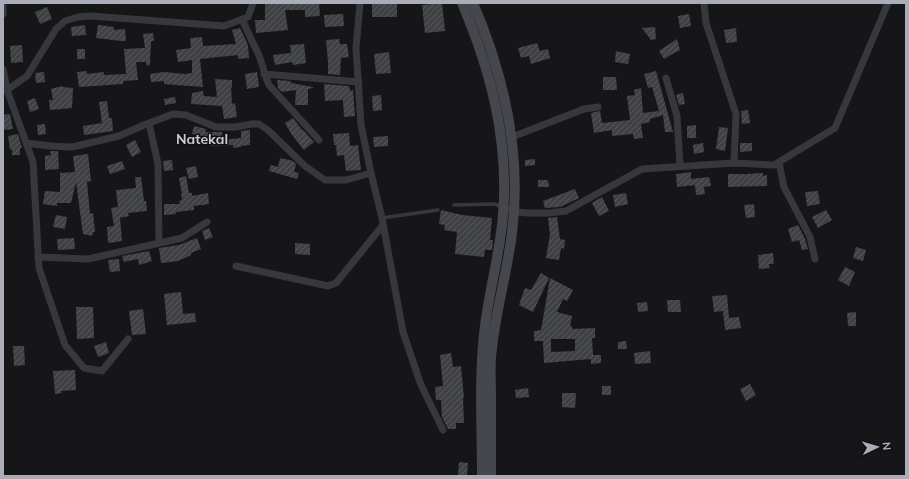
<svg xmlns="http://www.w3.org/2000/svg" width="909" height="479" viewBox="0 0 909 479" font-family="Mulish,sans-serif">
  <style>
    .building { fill: url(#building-hatch); fill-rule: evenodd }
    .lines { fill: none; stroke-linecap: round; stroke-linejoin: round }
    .service { stroke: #37383d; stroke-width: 3.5 }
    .minor { stroke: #37383d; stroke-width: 7 }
    .secondary { stroke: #45474d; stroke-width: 10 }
    .labels { text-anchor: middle; stroke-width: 3; stroke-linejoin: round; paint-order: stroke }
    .quarter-label { font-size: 14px; font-weight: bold; fill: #c9ccd4; stroke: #111113 }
  </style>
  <defs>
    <pattern id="building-hatch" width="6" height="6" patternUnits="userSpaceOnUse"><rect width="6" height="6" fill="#404145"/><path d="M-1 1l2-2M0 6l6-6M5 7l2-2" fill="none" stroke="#595a5e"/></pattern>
  </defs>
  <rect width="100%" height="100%" fill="#161618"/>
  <path class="building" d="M265,3H319L320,16L305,17V10H285L288,30L256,33L255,20H265Z
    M372,3H397V17H372Z
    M442,3L445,31L425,33L422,5Z
    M47,7L52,19L40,24L35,12Z
    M343,14L344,26L325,27L324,15Z
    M689,14L691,26L680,28L678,16Z
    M85,25L86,35L72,36L71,27Z
    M98,25L114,27V30L125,29L126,41H121L96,38Z
    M655,27L656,39L651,40L642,28Z
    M240,28L248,45L249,58L238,59V55L200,59L203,87L164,84V81L151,82L150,74L164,72L185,74L192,73V60L178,62L176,50L191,48L190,38L202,37L203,46L236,44L232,30Z
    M736,28L737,42L726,43L724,30Z
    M153,33L154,41H151L150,65L147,66L146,62H136L138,80L123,81V84L79,87L77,72L87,71V74L104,72V75L126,74L124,49L145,48L143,34Z
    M339,39L340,44H347L349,57L341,58L340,75L328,74V62L326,40Z
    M677,39L680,50L674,53L664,59L659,51Z
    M537,43L540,51L548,49L550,58L531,64L529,56L521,58L518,48Z
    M304,44L306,63L293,65L292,62L275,65L273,55L291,53L290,45Z
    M22,45L23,62L11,63L10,46Z
    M77,49H85V59H77Z
    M616,51L630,54L628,64L615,62Z
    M389,52L391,73L376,74L374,54Z
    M656,71L673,132H665L663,115L650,119V122L641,124L643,138L634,139L633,134L612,136V130L594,133L591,113L600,111L602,123L630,120L627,96L635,95L634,90L641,88L643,113L659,111L652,87L648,88L644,74Z
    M44,72L45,82L36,83L35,73Z
    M257,72L259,87L247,89L245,74Z
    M603,77H616L617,90H603Z
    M215,79L232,80V87H231L232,104L235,103L237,117L224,119L222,106L191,104L192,93L203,91L204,96L217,97Z
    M277,80L290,81L291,83L313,87V88L308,89V105H295L296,90L282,92L278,88Z
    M324,84L349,86L350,91L353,90L355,116L344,117L343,100L325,101Z
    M62,86L63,87L73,88L72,108L50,110L49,100H53L51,89Z
    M683,93L685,104L679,105L676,95Z
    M381,95L382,110L373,111L372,96Z
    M175,97L176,103L165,105L164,99Z
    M35,98L39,109L30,112L27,101Z
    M107,101L109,118H112L113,131L84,135L83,126L102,123L99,102Z
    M748,110L750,123L742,124L741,111Z
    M10,114L13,129L3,130V115Z
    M293,118L302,130H303L314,142L304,150L292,135L285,123Z
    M45,124L46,134L38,135L37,125Z
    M696,125V138H687V126Z
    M194,126L206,129L205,132H222V140L241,138V131L250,130V145L241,146V147L233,148V145L211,146V138L192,134Z
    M719,127L728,128L725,151L716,149Z
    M349,133L350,146L358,145L361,170L346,171L344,155L337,156L336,145H334L333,134Z
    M18,134L22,148H20V155H12V149L10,150L8,136Z
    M388,136V146L374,147L373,137Z
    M135,140L141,152L132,157L126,145Z
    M703,143L704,152L694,154L693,145Z
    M740,143H752V151L740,152Z
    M50,151H58L59,169L45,170V156L51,155Z
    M88,154L91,181L87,182L90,214L93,213L95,232H93L92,236L83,234L76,182L71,203H57V206L43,204L45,191L60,192V173L75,172L73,156Z
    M280,158L293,161L296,164L294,172L299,173L297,179L269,171L271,165L278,167Z
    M535,159V165L525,166V160Z
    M172,160L173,170L164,171L163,161Z
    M122,161L125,169L110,174L107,166Z
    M196,166L198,177L189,179L186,168Z
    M691,172V179L709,177L711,186L704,187L705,194L696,195L695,185L677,187L676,174Z
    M763,173V176L767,175V186L728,187V174H746Z
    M186,176L189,193H192V196L208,193L209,204L194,206V210L176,212V214L164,215V204H180L179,201L182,200L181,194H182L179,178Z
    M135,177H141L144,201H146L147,211L128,213L129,216L120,218L122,241L108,243L107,227L114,226L111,208L118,207L116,190L136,188Z
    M538,180H548L549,187H538Z
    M575,189L579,198L560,207L545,208L543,201Z
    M818,191L820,204L807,206L805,192Z
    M626,193L628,204L615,207L613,195Z
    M602,197L609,211L599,216L592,203Z
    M754,204L755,217L746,218L744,205Z
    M441,210L462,215L492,218L490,240H493L492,250H485L484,257L455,254L457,232L444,230L445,225L439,224Z
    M826,210L832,220L818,228L812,217Z
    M56,215L67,217L65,229L53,227Z
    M557,217L560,239L565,240L564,249L561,248L559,260L546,258L550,234L548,218Z
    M798,225L805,239L808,249L802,250L799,240L792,242L788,229Z
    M209,228L213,237L205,240L202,231Z
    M74,238L75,249L58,250L57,239Z
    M197,238L201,249L191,253V255L178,261L161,263L159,248L179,245Z
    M295,243L310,244V255L295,254Z
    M856,247L866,250L863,261L853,258Z
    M149,251L152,261L139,265L138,259L124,262L122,256Z
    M773,253L774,264H769L770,268L759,269L758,255Z
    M119,259L120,271L110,272L108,260Z
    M845,267L855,272L849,286L838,280Z
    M541,273L549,278L533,312L519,305L525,288L531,290Z
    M550,278L573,290L567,301L563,299L557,312L572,316L570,326H572V329L595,328V338H592L593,355H601V363L591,364V359L544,363L543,341H534V331L541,330ZM551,339H575V351L551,352Z
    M181,292L183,314L195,313L196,322L167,325L164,294Z
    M727,295L729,318L739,317L741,328L725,330L723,311L714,312L712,296Z
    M667,300H680L681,312H668Z
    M647,302L648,311L638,312L637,303Z
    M76,307H93L94,338L77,339Z
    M143,309L146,334L132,335L129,311Z
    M856,312V326H848L847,313Z
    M626,341L627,349H618V342Z
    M106,342L109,353L98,357L94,346Z
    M13,346H24L25,365L14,366Z
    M650,351L651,363L635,364L634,353Z
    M451,353L453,367L461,366L464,398H463L464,423H456V429H448L442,417L441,400H436L435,387L443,386L440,355Z
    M75,370L76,390L61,391L62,393L55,394L53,371Z
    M750,384L756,395L746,401L740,389Z
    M602,386H611V395H602Z
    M528,388L529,397L516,398L515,390Z
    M562,393H576L575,408L562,407Z
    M459,462L468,463L467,476H458Z"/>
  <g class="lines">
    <path class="service" d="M454,205L494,204L503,207
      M382,218L438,210"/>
    <path class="minor" d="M360,3L356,48L361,125L371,173L382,218L403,332L421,385L443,430
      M704,3L706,23L736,114L734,163
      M3,14V3
      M242,19C247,30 251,40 257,51C262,61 264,74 269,85L319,140
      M3,69L7,90L33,162L39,268L65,345L84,368L102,371L128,339
      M264,74L359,82
      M666,78L677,116L680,166
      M7,90L27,76L56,29L65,21L78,17L91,16L224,26L248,17L253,3
      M149,123L158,164L159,243
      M512,137L584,109L598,107
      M26,143L50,146L72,147L119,136L144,125L173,114L186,115L216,127H235L252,124H259L269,131L305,166L325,180H346L371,173
      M774,165L779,163L784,187L810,237L815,259
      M503,207L514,212L529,213H549L566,211L642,169L734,163L774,165L835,128L888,3
      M38,257L88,259L182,238L207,222
      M236,266L328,286L336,283L383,225"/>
    <path class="secondary" d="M462,3C491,71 509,140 503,215C500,255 488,294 484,334C479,381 482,429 482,476
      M473,3C504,75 522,154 512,233C507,275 494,316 491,358C490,371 491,384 491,397C491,424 491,450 491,476"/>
  </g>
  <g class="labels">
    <g class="quarter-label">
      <text x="202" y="144">Natekal</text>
    </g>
  </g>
  <rect width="909" height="479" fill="none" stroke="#a8adb8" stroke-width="8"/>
  <g transform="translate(877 447) rotate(85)" stroke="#111113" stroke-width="3" paint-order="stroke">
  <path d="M0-3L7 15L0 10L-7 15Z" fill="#a8adb8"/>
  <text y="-6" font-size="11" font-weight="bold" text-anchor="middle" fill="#a8adb8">N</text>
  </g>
</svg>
